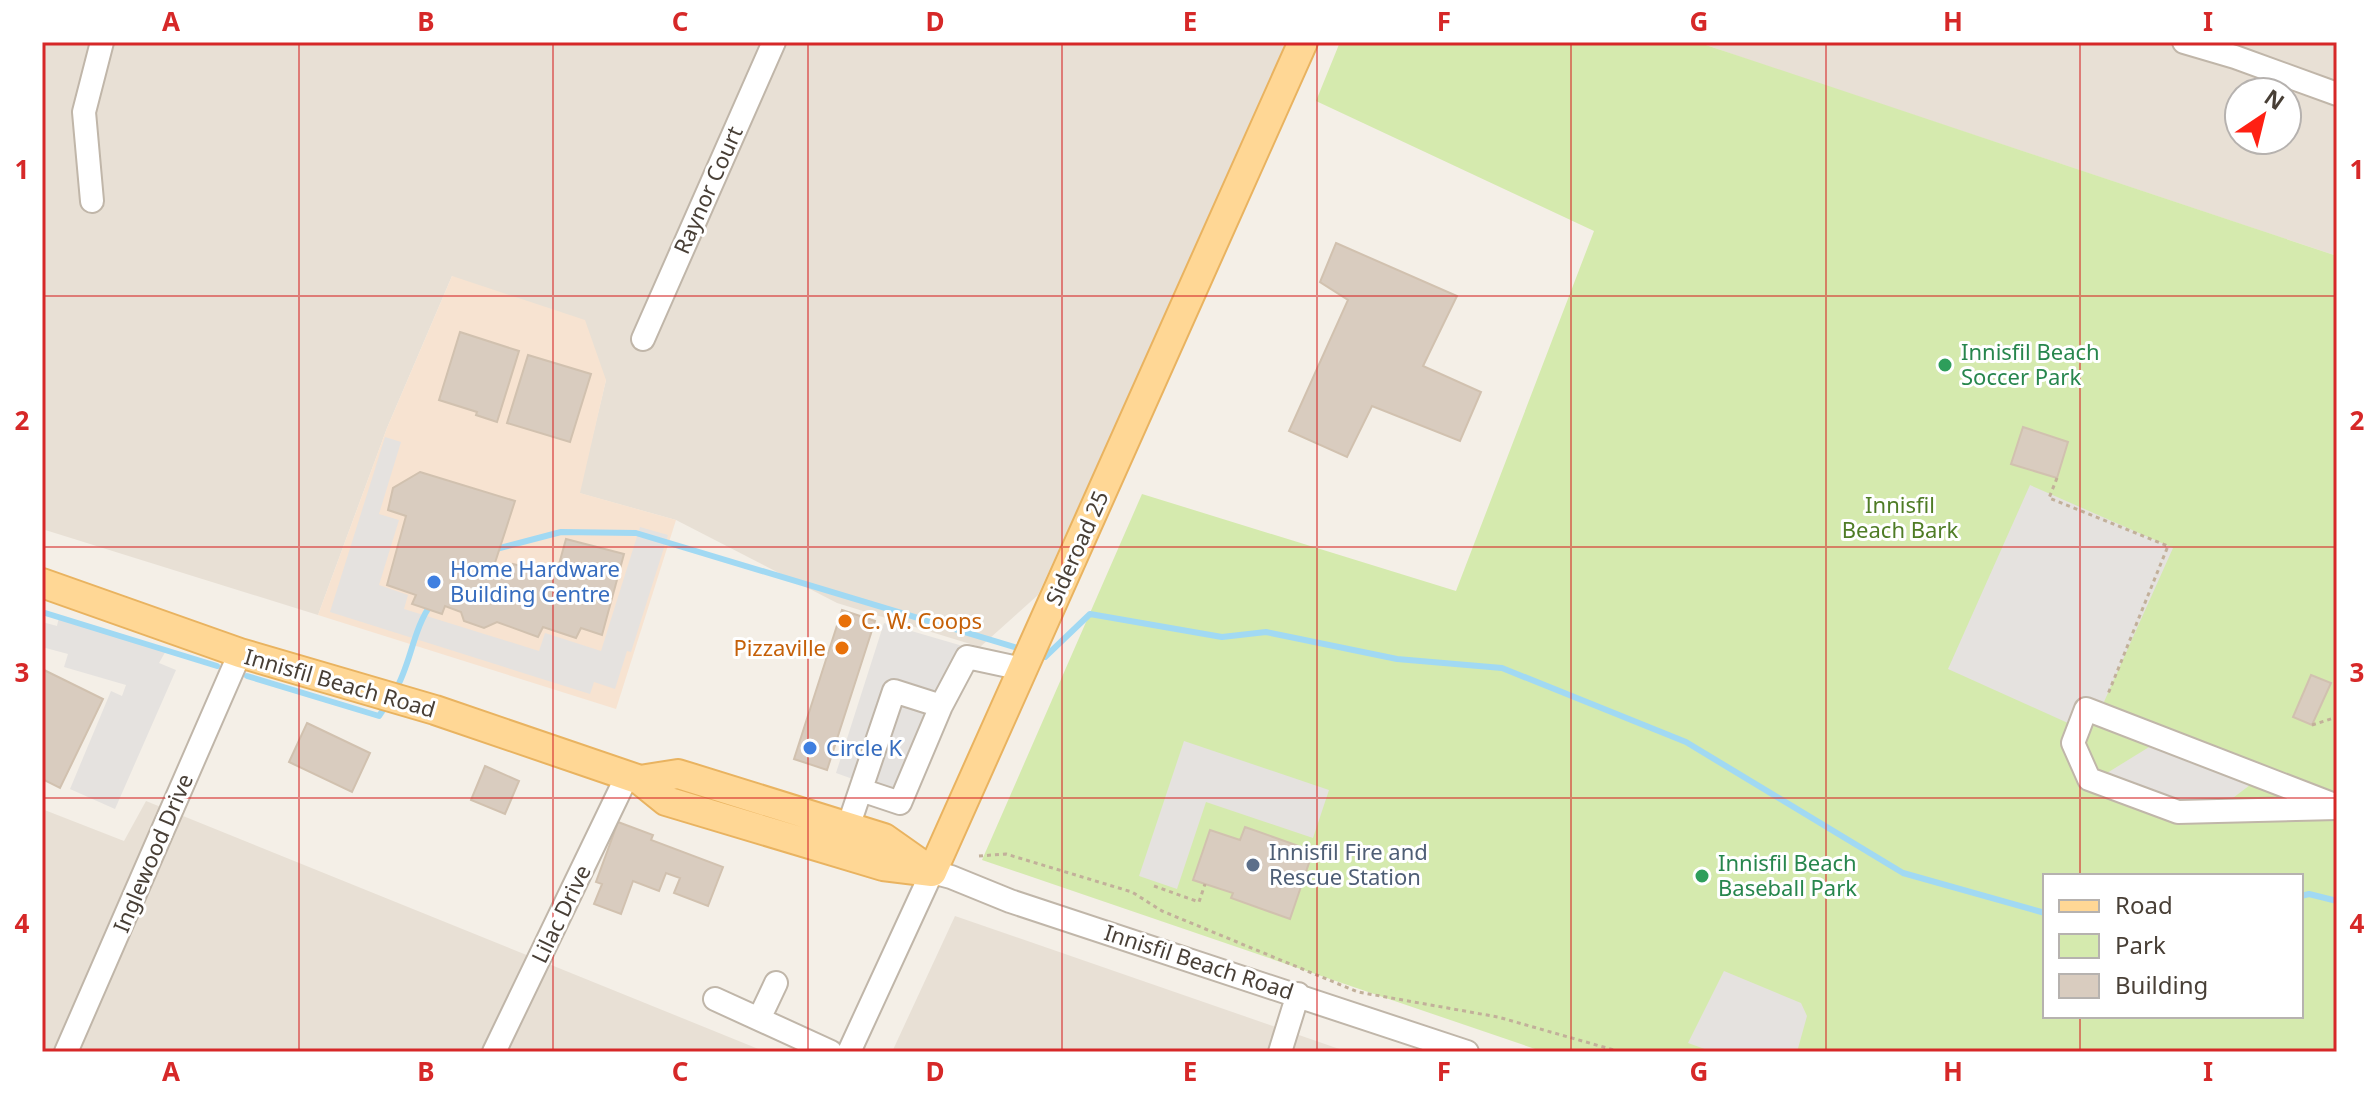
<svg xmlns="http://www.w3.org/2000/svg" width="2379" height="1094" viewBox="0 0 2379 1094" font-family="'Noto Sans',sans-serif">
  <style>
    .residential { fill: #e8e0d5; fill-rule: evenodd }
    .commercial { fill: #f7e3d1 }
    .green { fill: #d5eaae; fill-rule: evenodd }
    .parking { fill: #e5e2df }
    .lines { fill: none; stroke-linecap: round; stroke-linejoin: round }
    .stream { stroke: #a1d9f3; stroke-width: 6 }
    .building { fill: #d9ccbf; stroke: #d1c1af; stroke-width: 2 }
    .minor-casing { stroke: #c0b6a9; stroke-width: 26 }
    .major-casing { stroke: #e9b360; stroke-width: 32 }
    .path { stroke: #c2b09a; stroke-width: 3; stroke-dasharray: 4 4; stroke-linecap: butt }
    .minor { stroke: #fff; stroke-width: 22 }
    .major { stroke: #ffd795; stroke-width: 28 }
    .grid { fill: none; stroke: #d62828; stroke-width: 2; stroke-opacity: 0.55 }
    .leisure-dot { fill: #2e9e5b; stroke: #fff; stroke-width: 3 }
    .shop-dot { fill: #3f7fe0; stroke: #fff; stroke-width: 3 }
    .food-dot { fill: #e8710a; stroke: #fff; stroke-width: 3 }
    .service-dot { fill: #5c6f8a; stroke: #fff; stroke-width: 3 }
    .labels { text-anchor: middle; stroke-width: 6; stroke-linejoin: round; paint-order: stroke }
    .street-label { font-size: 22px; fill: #483f36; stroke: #fff }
    .leisure-label { font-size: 22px; fill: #27864d; stroke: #fff; text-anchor: start }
    .park-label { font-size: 22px; fill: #4f7c26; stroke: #fff }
    .shop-label { font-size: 22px; fill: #366cbe; stroke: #fff; text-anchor: start }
    .food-label { font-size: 22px; fill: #c56008; stroke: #fff; text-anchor: start }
    .service-label { font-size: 22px; fill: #4e5e75; stroke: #fff; text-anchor: start }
    .neatline { fill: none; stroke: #d62828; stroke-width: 3 }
    .grid-label { font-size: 26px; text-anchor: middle; font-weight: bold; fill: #d62828 }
  </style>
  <rect width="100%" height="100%" fill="#f4efe7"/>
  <path class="residential" d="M42,42H1291L1038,595L980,647L837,603L676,520L579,493L606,380L452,276L387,428L318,615L42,529Z
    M1698,42H2337V256L1752,61ZM2239,92H2287V140H2239Z
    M146,801L766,1052H42V809L124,841Z
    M955,916L1348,1052H892Z"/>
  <path class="commercial" d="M452,276L585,320L606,380L580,493L676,520L616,709L318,615L387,428Z"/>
  <path class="green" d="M1340,42H1697L2337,256V1052H1544L982,860L1142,494L1456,591L1594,231L1316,101ZM2045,876H2301V1016H2045Z"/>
  <path class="parking" d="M385,437L401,442L379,514L399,520L379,585L408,595L404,609L539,651L545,633L601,651L640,527L668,535L631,652L627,651L615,689L594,682L590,694L330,612Z
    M2030,485L2173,548L2090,733L1948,669Z
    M59,617L167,649L159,663L176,670L115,809L70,789L111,691L122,696L126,685L64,667L68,654L42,647V622L57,626Z
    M884,623L973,649L900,796L836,773Z
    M1184,741L1329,790L1313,838L1206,802L1177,889L1139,876Z
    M2154,744L2258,779L2213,813L2107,773Z
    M1724,971L1801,1003L1807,1016L1797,1052H1713L1688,1043Z"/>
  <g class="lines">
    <path class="stream" d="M496,549L561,532L636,533L1021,649
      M42,612L217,666
      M1039,655L1045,657L1090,614L1222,637L1266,632L1397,659L1502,668L1686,742L1903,873L2045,913
      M247,676L379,716L387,704
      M395,691C411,664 413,628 432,603
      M2301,896L2309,894L2337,901"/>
  </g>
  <path class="building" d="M1336,243L1457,296L1423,366L1481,392L1460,441L1372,406L1347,457L1289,431L1348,300L1320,282Z
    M460,332L519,351L497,422L476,415L477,412L439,400Z
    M528,355L591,374L570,442L507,423Z
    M2023,427L2068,442L2057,478L2011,464Z
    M420,472L515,501L492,572L510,578L513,564L556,575L566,539L624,554L602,635L581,628L576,638L543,627L538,637L497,622L484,628L464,621L461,612L445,606L442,614L412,604L416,595L387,585L406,516L388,510L393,488Z
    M842,610L875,621L827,770L794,759Z
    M42,669L103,699L60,788L42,779Z
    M2311,675L2331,683L2312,725L2293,717Z
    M307,723L370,753L352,792L289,762Z
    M485,766L519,781L505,814L471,800Z
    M618,822L653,835L651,840L723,867L708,906L674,893L680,878L666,873L659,891L633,881L621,914L594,904L602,884L596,882Z
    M1245,827L1313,851L1290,919L1231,898L1233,893L1193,880L1210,830L1240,840Z"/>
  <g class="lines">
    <g class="minor-casing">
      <path id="minor" d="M2184,42L2235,57L2337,94
        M92,201L84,112L102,42
        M643,339L774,42
        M861,790L900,803L941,706
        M2337,806L2086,709L2073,743L2089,779L2178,812L2337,808
        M848,827L894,691L941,706L967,657L1023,669
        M715,999L831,1052
        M759,1019L776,983
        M66,1052L240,653
        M494,1052L627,776
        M849,1052L932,872L951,877L1010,901L1467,1052
        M1280,1052L1298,994"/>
    </g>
    <g class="major-casing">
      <path id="major" d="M42,583L240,653L435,710L640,780L666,801L883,866L932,872
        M640,780L678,774L884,838L928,869
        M932,872L1303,42"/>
    </g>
    <path class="path" d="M2057,478L2049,498L2168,546L2108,694
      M2312,725L2337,717
      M979,856L1006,854L1132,892L1162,911L1358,992L1498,1017L1621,1052
      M1154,886L1199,902L1205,884"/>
    <use href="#minor" class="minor"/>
    <use href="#major" class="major"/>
  </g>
  <path class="grid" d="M299,42V1052M553,42V1052M808,42V1052M1062,42V1052M1317,42V1052M1571,42V1052M1826,42V1052M2080,42V876M42,296H2337M42,547H2337M42,798H2337M2080,1016V1052"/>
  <g class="leisure-dot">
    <circle cx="1945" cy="365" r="8"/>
    <circle cx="1702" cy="876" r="8"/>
  </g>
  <g class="shop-dot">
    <circle cx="434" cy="582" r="8"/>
    <circle cx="810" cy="748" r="8"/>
  </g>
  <g class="food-dot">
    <circle cx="845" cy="621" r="8"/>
    <circle cx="842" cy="648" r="8"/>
  </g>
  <circle class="service-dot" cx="1253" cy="865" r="8"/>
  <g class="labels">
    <g class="street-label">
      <text transform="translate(708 190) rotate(-66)" y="8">Raynor Court</text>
      <text transform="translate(1077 548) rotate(-66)" y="8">Sideroad 25</text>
      <text transform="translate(340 683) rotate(16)" y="8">Innisfil Beach Road</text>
      <text transform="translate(153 853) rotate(-67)" y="8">Inglewood Drive</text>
      <text transform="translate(561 914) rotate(-64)" y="8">Lilac Drive</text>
      <text transform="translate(1199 962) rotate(18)" y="8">Innisfil Beach Road</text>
    </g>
    <g class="leisure-label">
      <text x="1961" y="360">Innisfil Beach<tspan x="1961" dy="25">Soccer Park</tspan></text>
      <text x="1718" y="871">Innisfil Beach<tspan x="1718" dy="25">Baseball Park</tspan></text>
    </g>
    <g class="park-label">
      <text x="1900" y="513">Innisfil<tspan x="1900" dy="25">Beach Bark</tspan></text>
    </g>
    <g class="shop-label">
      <text x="450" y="577">Home Hardware<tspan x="450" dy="25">Building Centre</tspan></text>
      <text x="826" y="756">Circle K</text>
    </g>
    <g class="food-label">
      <text x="861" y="629">C. W. Coops</text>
      <text x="826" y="656" text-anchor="end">Pizzaville</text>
    </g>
    <g class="service-label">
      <text x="1269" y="860">Innisfil Fire and<tspan x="1269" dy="25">Rescue Station</tspan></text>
    </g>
  </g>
  <rect width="2379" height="1094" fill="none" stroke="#ffffff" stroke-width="88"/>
  <rect x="2043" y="874" width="260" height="144" fill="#ffffff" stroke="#b6b2af" stroke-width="2"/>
  <rect x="2059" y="900" width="40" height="12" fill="#ffd795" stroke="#b6b2af" stroke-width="2"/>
  <text x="2115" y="914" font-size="24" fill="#483f36">Road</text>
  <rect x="2059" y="934" width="40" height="24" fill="#d5eaae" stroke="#b6b2af" stroke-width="2"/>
  <text x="2115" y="954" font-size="24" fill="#483f36">Park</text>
  <rect x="2059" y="974" width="40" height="24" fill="#d9ccbf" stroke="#b6b2af" stroke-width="2"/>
  <text x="2115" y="994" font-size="24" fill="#483f36">Building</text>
  <g transform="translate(2263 116) rotate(35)"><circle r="38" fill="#ffffff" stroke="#b6b2af" stroke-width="2"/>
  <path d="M0-6L14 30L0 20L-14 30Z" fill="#ff2013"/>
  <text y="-12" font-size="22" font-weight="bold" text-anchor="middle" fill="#483f36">N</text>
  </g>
  <rect x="44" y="44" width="2291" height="1006" class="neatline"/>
  <g class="grid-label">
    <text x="171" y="31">A</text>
    <text x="426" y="31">B</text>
    <text x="680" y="31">C</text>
    <text x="935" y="31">D</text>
    <text x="1190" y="31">E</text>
    <text x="1444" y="31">F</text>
    <text x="1699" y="31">G</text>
    <text x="1953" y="31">H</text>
    <text x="2208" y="31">I</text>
    <text x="22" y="179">1</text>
    <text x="2357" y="179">1</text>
    <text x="22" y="430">2</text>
    <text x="2357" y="430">2</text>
    <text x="22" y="682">3</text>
    <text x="2357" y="682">3</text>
    <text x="22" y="933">4</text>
    <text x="2357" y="933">4</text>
    <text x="171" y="1081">A</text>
    <text x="426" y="1081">B</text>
    <text x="680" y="1081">C</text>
    <text x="935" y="1081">D</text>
    <text x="1190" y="1081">E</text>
    <text x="1444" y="1081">F</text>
    <text x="1699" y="1081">G</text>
    <text x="1953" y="1081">H</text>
    <text x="2208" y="1081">I</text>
  </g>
</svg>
